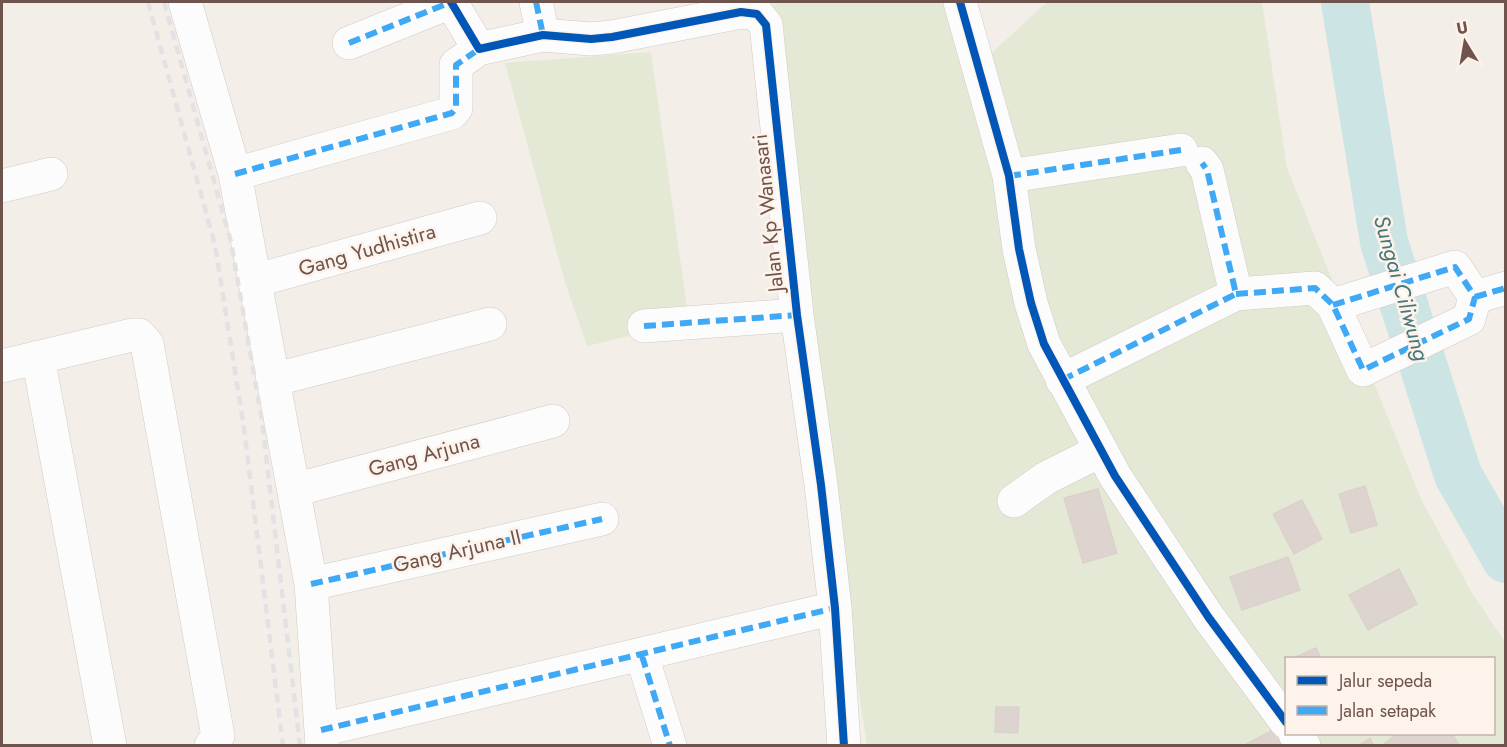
<svg xmlns="http://www.w3.org/2000/svg" width="1507" height="747" viewBox="0 0 1507 747" font-family="Jost,sans-serif">
  <style>
    .green { fill: #e4e9d5; fill-rule: evenodd }
    .lines { fill: none; stroke-linecap: round; stroke-linejoin: round }
    .river { stroke: #cce4e3; stroke-width: 48 }
    .building { fill: #ddd4cf; stroke: #dcd1cc; stroke-width: 1.5 }
    .minor-casing { stroke: #d1cac4; stroke-width: 34 }
    .minor { stroke: #fdfcfc; stroke-width: 33 }
    .rail { stroke: #e3e1e3; stroke-width: 4.5; stroke-dasharray: 9 6; stroke-linecap: butt }
    .quiet { stroke: #3fa9f5; stroke-width: 6; stroke-dasharray: 12 6; stroke-linecap: butt }
    .cycleway-casing { stroke: #fdf3ea; stroke-width: 11 }
    .cycleway { stroke: #0057b8; stroke-width: 8 }
    .labels { text-anchor: middle; stroke-width: 5; stroke-linejoin: round; paint-order: stroke }
    .street-label { font-size: 21px; fill: #6f544d; stroke: #fdf3ea }
    .water-label { font-size: 22px; font-style: italic; fill: #46777a; stroke: #fdf3ea }
  </style>
  <rect width="100%" height="100%" fill="#f4eee9"/>
  <path class="green" d="M771,2H946L970,73L1047,2H1262L1287,168L1421,499L1471,591L1505,642V745H867L819,436ZM1286,658H1494V734H1286Z
    M651,52L689,322L587,346L565,282L505,63Z"/>
  <g class="lines">
    <path class="river" d="M1345,2L1384,242L1458,475L1506,559"/>
  </g>
  <path class="building" d="M1365,486L1377,525L1351,533L1339,494Z
    M1098,489L1117,553L1083,563L1064,498Z
    M1302,500L1322,539L1294,554L1273,514Z
    M1288,557L1300,590L1242,610L1230,577Z
    M1399,569L1417,604L1368,630L1349,595Z
    M1316,648L1321,658H1293Z
    M996,707H1019L1018,733L995,732Z
    M1277,728L1286,746H1243Z
    M1396,734H1452L1460,746H1382Z
    M1370,738L1374,746H1358Z"/>
  <g class="lines">
    <g class="minor-casing">
      <path id="minor" d="M185,2L235,174L311,584L322,746
        M451,2L479,49L543,35L591,39L612,37L741,12L757,14L766,25L797,315L821,485L835,608L844,746
        M536,2L543,35
        M960,2L1009,176L1019,249L1031,303L1044,344L1115,476L1209,618L1286,722
        M349,43L451,2
        M235,174L452,113L456,108V65L479,49
        M1009,176L1181,150
        M2,186L51,174
        M254,281L480,218
        M1236,294L1315,288L1333,305L1363,370L1469,319L1475,297
        M1475,297L1506,288
        M1333,305L1455,267L1475,297
        M644,326L797,315
        M38,357L110,746
        M2,366L132,335H139L147,344L218,736L211,746
        M272,380L490,324
        M1062,380L1236,294L1207,170L1202,163
        M294,490L553,421
        M1014,501L1046,478L1100,451
        M311,584L602,519
        M642,656L670,746
        M321,730L835,608
        M1295,734L1304,746"/>
    </g>
    <use href="#minor" class="minor"/>
    <path class="rail" d="M148,2L215,245L244,428L283,746
      M164,2L231,242L262,421L300,746"/>
    <path class="quiet" d="M536,2L543,35
      M349,43L451,2
      M235,174L452,113L456,108V65L479,49
      M1009,176L1181,150
      M1236,294L1315,288L1333,305L1363,370L1469,319L1475,297
      M1475,297L1506,288
      M1333,305L1455,267L1475,297
      M644,326L797,315
      M1062,380L1236,294L1207,170L1202,163
      M311,584L602,519
      M642,656L670,746
      M321,730L835,608"/>
    <g class="cycleway-casing">
      <path id="cycleway" d="M451,2L479,49L543,35L591,39L612,37L741,12L757,14L766,25L797,315L821,485L835,608L844,746
        M960,2L1009,176L1019,249L1031,303L1044,344L1115,476L1209,618L1286,722"/>
    </g>
    <use href="#cycleway" class="cycleway"/>
  </g>
  <g class="labels">
    <g class="street-label">
      <text transform="translate(768 213) rotate(-96)" y="7">Jalan Kp Wanasari</text>
      <text transform="translate(367 250) rotate(-16)" y="7">Gang Yudhistira</text>
      <text transform="translate(424 455) rotate(-15)" y="7">Gang Arjuna</text>
      <text transform="translate(457 551) rotate(-13)" y="7">Gang Arjuna II</text>
    </g>
    <g class="water-label">
      <text transform="translate(1402 288) rotate(74)" y="8">Sungai Ciliwung</text>
    </g>
  </g>
  <rect width="1507" height="747" fill="none" stroke="#6f544d" stroke-width="6"/>
  <rect x="1285" y="657" width="210" height="78" fill="#fdf3ea" stroke="#c4b3ab" stroke-width="1.5"/>
  <rect x="1297" y="676" width="30" height="9" fill="#0057b8" stroke="#c4b3ab" stroke-width="1.5"/>
  <text x="1339" y="687" font-size="18" fill="#6f544d">Jalur sepeda</text>
  <rect x="1297" y="706" width="30" height="9" fill="#3fa9f5" stroke="#c4b3ab" stroke-width="1.5"/>
  <text x="1339" y="717" font-size="18" fill="#6f544d">Jalan setapak</text>
  <g transform="translate(1465 42) rotate(349)" stroke="#fdf3ea" stroke-width="4.5" paint-order="stroke">
  <path d="M0-4.5L10 22L0 15L-10 22Z" fill="#6f544d"/>
  <text y="-9" font-size="16" font-weight="bold" text-anchor="middle" fill="#6f544d">U</text>
  </g>
</svg>
